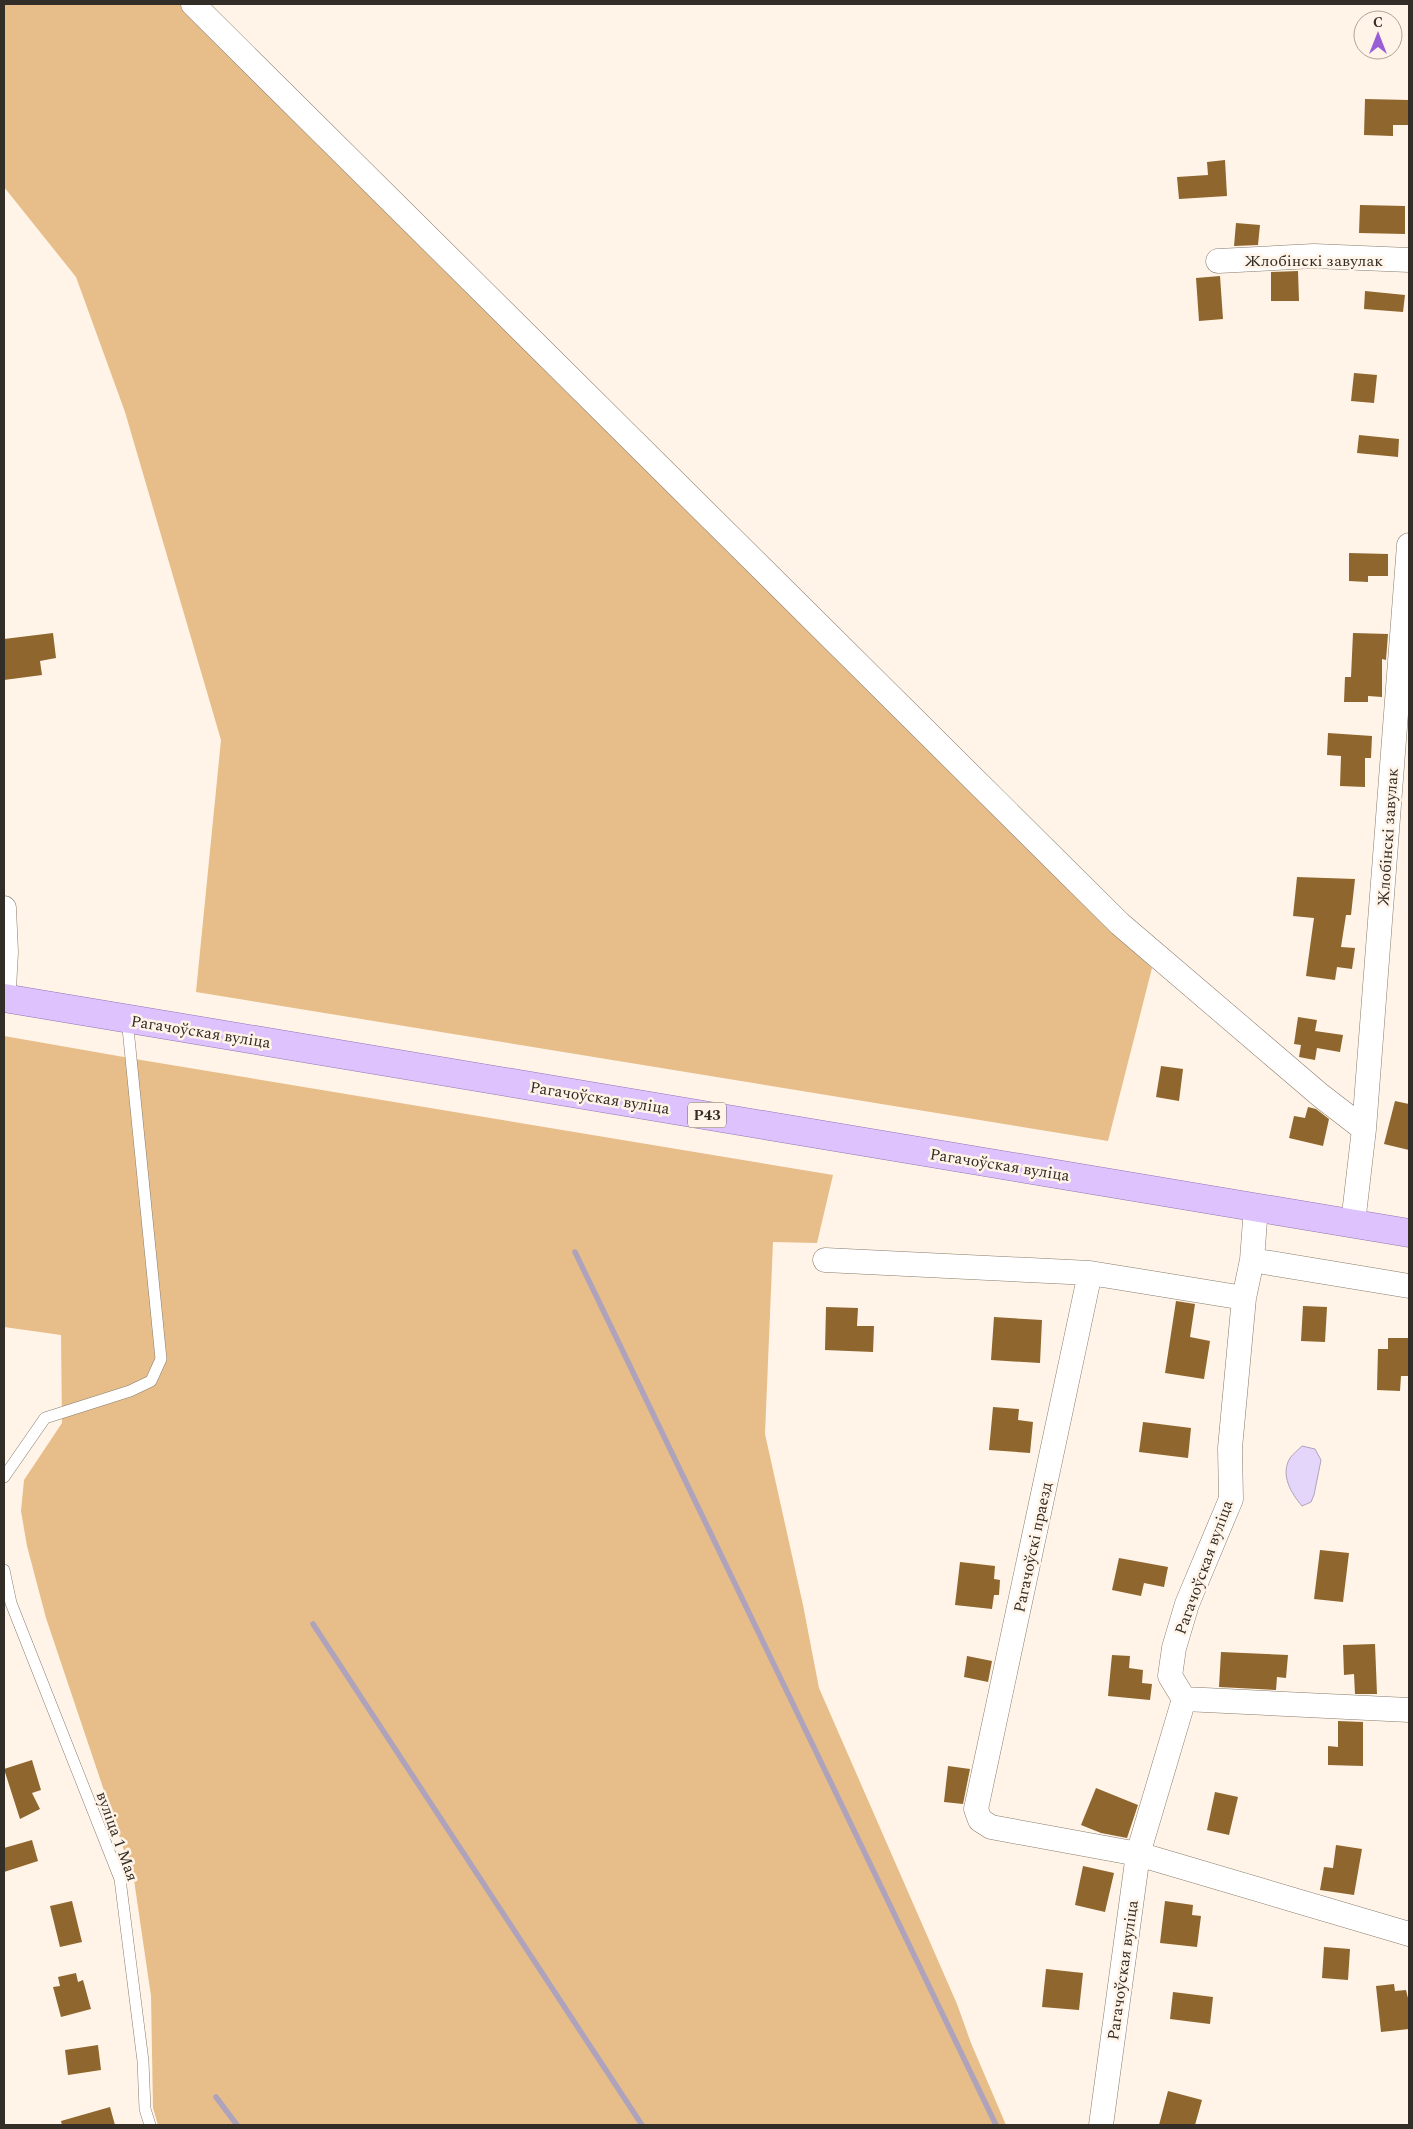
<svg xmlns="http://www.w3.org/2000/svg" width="1413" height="2129" viewBox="0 0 1413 2129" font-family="Spectral,serif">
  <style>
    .green { fill: #e7be8a }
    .water { fill: #e4d5fb; stroke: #afa3bb }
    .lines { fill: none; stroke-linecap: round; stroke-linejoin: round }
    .stream { stroke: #afa3bb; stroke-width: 5.5 }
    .building { fill: #8e662e }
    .lane-casing { stroke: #887c6d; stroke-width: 12 }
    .street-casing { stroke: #887c6d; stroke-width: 25 }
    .primary-casing { stroke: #9374b3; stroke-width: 29 }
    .lane { stroke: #fff; stroke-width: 11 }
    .street { stroke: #fff; stroke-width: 24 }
    .primary { stroke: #ddc2fe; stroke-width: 28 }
    .labels { text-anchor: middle; stroke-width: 5; stroke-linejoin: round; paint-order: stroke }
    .shield { fill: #fff4e7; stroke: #706961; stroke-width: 1 }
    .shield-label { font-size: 15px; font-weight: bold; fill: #332d27 }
    .street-label { font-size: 16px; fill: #332d27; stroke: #fff4e7 }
  </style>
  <rect width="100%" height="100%" fill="#fff4e7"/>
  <path class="green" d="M4,4H181L635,443L1152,968L1108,1141L196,992L221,740L125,412L76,277L4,187Z
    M4,1036L141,1060L833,1175L817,1243L773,1242L765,1434L803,1605L819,1688L957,2004L971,2043L1006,2125H158L153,2108L151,1996L134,1880L46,1618L27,1546L21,1511L24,1480L62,1423L61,1335L4,1327Z"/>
  <path class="water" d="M1302,1446L1315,1449L1321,1460L1314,1495L1311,1502L1302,1506C1291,1493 1280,1475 1290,1458C1293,1454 1298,1450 1302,1446Z"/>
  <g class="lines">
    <path class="stream" d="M575,1252L996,2125
      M313,1624L642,2125
      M216,2097L237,2125"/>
  </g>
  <path class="building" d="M1365,99L1409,100V125H1393V136L1364,135Z
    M1225,160L1227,196L1179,199L1177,177L1208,175L1207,162Z
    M1360,205L1405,206V234L1359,233Z
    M1236,223L1260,225L1258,245L1234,246Z
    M1298,271L1299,301H1271V272Z
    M1220,276L1223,319L1199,321L1196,278Z
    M1365,291L1405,295L1403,312L1364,309Z
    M1354,373L1377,375L1374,403L1351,401Z
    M1359,435L1399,439L1398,457L1357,453Z
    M1349,553L1388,554V576H1368V582L1349,581Z
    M53,633L56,658L40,661L42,675L4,680V639Z
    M1353,633L1388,634L1386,660L1382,659V697L1368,696V702H1344L1345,677H1351Z
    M1328,733L1372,736L1371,758H1365V787L1340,786L1341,756L1327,755Z
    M1297,877L1355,879L1351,915H1346L1341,947L1355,948L1352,969L1337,967L1335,980L1306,976L1314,918L1293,916Z
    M1298,1017L1317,1020L1315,1031L1343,1035L1340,1052L1317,1048L1315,1060L1299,1057L1301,1045L1294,1044Z
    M1161,1066L1183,1069L1179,1101L1156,1097Z
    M1395,1101L1409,1104V1150L1384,1144Z
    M1308,1107L1316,1109L1329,1119L1323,1146L1289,1138L1294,1116L1305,1118Z
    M1176,1301L1195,1304L1190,1337L1210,1341L1204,1379L1165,1373Z
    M1303,1306L1327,1307L1325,1342L1301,1341Z
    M826,1307L858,1308L857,1326H874L873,1352L825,1350Z
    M994,1317L1042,1320L1040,1363L991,1360Z
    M1388,1338H1409V1376H1401L1400,1391L1377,1390L1378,1349H1388Z
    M993,1407L1019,1409L1018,1420L1033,1422L1030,1453L989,1450Z
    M1143,1422L1191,1428L1188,1458L1139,1452Z
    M1320,1550L1349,1553L1343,1602L1314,1599Z
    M1119,1558L1168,1567L1164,1587L1144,1583L1141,1596L1112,1590Z
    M960,1562L995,1566L994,1579L1000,1580L999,1595H994L992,1609L955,1605Z
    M1375,1644L1377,1694H1355L1354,1674L1344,1675L1343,1645Z
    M1221,1652L1288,1655L1286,1678L1277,1677L1276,1690L1219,1687Z
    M1112,1655L1130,1656L1129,1668L1143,1670L1142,1683L1152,1684L1150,1700L1108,1696Z
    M967,1656L992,1661L988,1682L964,1677Z
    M1338,1721L1363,1722V1766L1328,1765V1746L1338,1747Z
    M32,1760L41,1790L32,1793L40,1809L20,1819L4,1769Z
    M948,1766L970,1769L963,1804L944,1802Z
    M1096,1788L1138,1805L1127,1838L1101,1833L1081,1825Z
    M1215,1792L1238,1797L1229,1835L1207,1830Z
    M32,1840L38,1861L4,1872V1848Z
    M1336,1845L1362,1849L1354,1895L1320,1890L1324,1867L1333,1868Z
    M1083,1866L1114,1873L1105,1912L1075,1905Z
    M72,1901L82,1942L60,1947L50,1906Z
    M1165,1901L1193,1905L1192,1915L1201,1916L1197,1947L1160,1943Z
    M1324,1947L1350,1949L1348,1980L1322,1978Z
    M1046,1969L1083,1973L1079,2010L1042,2007Z
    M76,1973L78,1982L83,1980L91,2009L61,2017L53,1987L60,1986L58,1977Z
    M1394,1984L1395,1991L1406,1990L1409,2002V2029L1381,2032L1376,1986Z
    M1173,1992L1213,1997L1210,2024L1170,2019Z
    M98,2045L101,2070L68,2075L65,2050Z
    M1168,2091L1202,2100L1195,2125H1159Z
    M110,2107L115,2125H62L61,2121Z"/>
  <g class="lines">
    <g class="lane-casing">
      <path id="lane" d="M4,1477L45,1418L130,1391L151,1381L161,1359L127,1018
        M4,1570L11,1603L120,1879L143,2061L145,2109L150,2125"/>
    </g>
    <g class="street-casing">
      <path id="street" d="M193,4L1120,924L1320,1095L1364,1129L1353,1223
        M1218,261L1314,256L1409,260
        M4,908L6,952L4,988
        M1364,1129L1409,545
        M825,1260L1090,1273L1244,1298
        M1252,1260L1409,1286
        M1090,1273L976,1809L980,1820L991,1827L1138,1854L1409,1934
        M1184,1699L1409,1710
        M1101,2125L1138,1854L1184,1699L1170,1676L1174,1648L1187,1604L1231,1499L1230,1448L1244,1298L1252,1260L1256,1207"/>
    </g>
    <g class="primary-casing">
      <path id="primary" d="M4,998L1409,1233"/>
    </g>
    <use href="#lane" class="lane"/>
    <use href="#street" class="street"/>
    <use href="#primary" class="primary"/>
  </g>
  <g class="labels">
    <rect class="shield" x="688" y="1102.5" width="38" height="25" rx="4"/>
    <g class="shield-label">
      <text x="707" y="1120">Р43</text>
    </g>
    <g class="street-label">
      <text x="1314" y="266">Жлобінскі завулак</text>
      <text transform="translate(1387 837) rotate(-86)" y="6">Жлобінскі завулак</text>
      <text transform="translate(201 1031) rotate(9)" y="6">Рагачоўская вуліца</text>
      <text transform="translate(600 1097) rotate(9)" y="6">Рагачоўская вуліца</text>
      <text transform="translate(1000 1164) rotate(9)" y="6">Рагачоўская вуліца</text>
      <text transform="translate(1032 1547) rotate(-78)" y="6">Рагачоўскі праезд</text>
      <text transform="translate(1203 1567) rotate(-70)" y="6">Рагачоўская вуліца</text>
      <text transform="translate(118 1836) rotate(70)" y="6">вуліца 1 Мая</text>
      <text transform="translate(1122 1970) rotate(-82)" y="6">Рагачоўская вуліца</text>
    </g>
  </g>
  <rect width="1413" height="2129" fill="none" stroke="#332d27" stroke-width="10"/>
  <g transform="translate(1378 35)"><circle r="24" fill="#fff4e7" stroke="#ada49a"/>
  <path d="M0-4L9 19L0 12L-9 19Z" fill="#985ed6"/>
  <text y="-8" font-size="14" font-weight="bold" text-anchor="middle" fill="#332d27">С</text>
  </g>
</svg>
